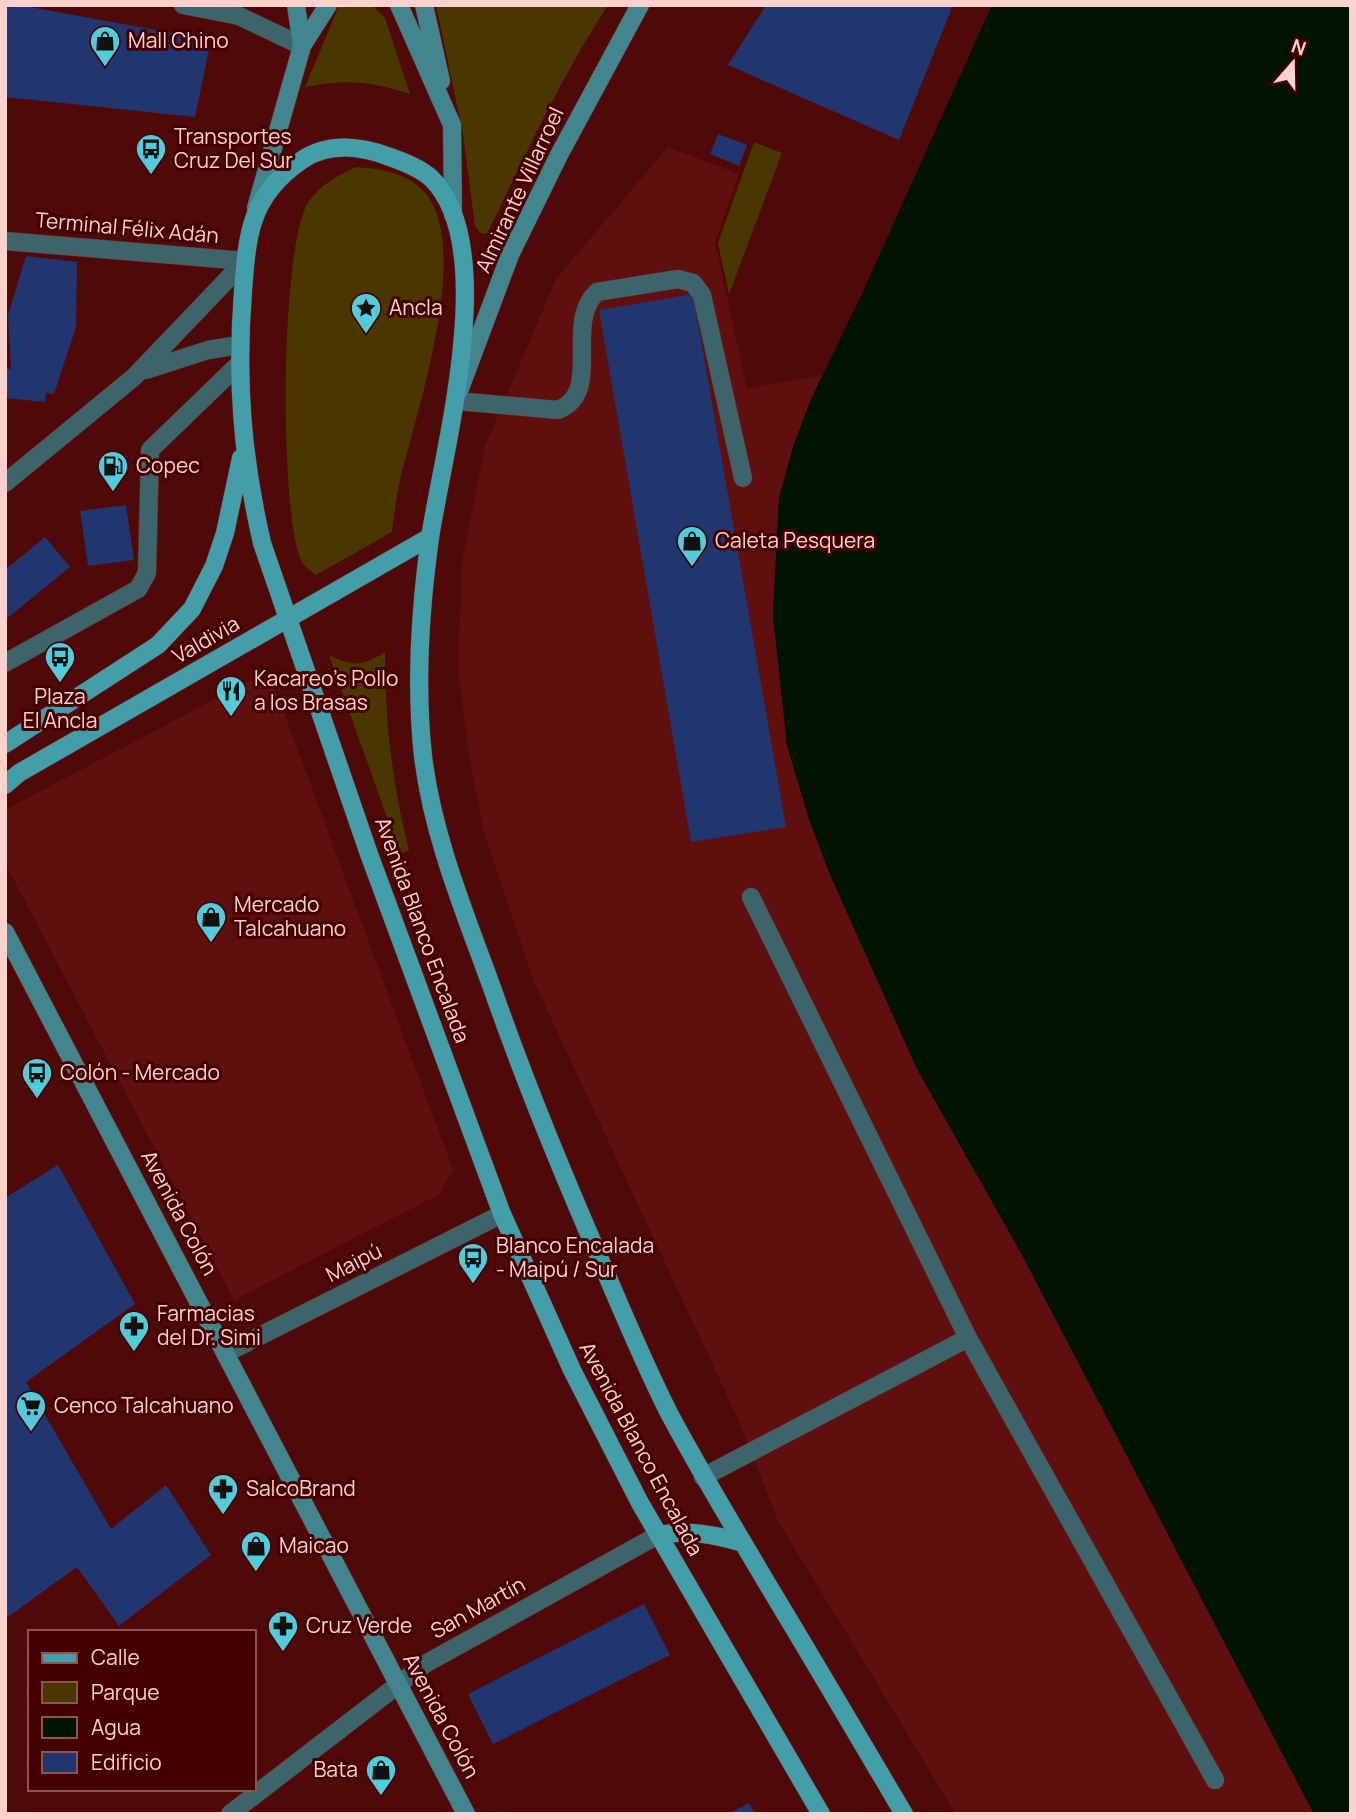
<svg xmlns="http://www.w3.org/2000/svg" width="1356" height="1819" viewBox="0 0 1356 1819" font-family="Manrope,sans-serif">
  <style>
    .built { fill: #5e0f0e }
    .green { fill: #4a3700 }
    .water { fill: #011303 }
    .building { fill: #21356e }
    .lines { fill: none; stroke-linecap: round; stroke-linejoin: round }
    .lane-casing { stroke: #6c2928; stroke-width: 19 }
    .street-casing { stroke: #6c2928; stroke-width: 19 }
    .secondary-casing { stroke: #6c2928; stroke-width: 19 }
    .primary-casing { stroke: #6c2928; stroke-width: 19 }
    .lane { stroke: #3c646a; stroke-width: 18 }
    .street { stroke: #3c646a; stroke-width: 18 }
    .secondary { stroke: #42858e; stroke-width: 18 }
    .primary { stroke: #449eaa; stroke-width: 18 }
    .labels { text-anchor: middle; stroke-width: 6; stroke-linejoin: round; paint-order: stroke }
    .poi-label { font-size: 21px; fill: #fed2cc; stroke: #440001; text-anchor: start }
    .street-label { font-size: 21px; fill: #fed2cc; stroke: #440001 }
  </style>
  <rect width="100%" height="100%" fill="#500909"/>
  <path class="built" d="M668,147L739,174L715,242L747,389L823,375L812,397L793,447L779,498L773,615L787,745L808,816L829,872L917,1069L1020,1251L1314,1814H956L777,1519L739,1421L535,984L484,832L470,761L458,669L462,562L485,446L556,279Z
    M251,680L273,683L453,1170L440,1194L234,1300L5,863V810Z"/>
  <path class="green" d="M372,5L385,18L410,94C369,81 347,79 305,87L339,6Z
    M436,5H608C561,77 525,156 487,234L480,233L475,226L463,134Z
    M754,142L782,153L729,294L718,243Z
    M356,167C385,169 415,174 431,201C467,265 416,414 399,484C396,500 394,516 392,532L316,575C311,571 303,566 301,560C279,512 280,242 309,201C322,183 338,176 356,167Z
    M385,652C385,719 392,785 409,850L400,854L329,655C353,667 363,666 385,652Z"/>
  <path class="water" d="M992,5H1351V1814H1314L1020,1251L917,1069L829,872L808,816L787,745L773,615L779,498L793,447L812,397L861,296Z"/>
  <path class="building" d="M5,5H19L211,40L195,117L5,97Z
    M766,5H953L899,140L728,65Z
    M718,134L747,145L739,166L710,154Z
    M26,256L77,262L76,327L54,394L46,393L45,402L5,398V368L11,369L8,315Z
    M693,294L786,827L691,842L599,310Z
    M126,505L134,560L88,566L80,511Z
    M45,537L70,567L5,620V570Z
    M58,1165L135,1304L26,1382L111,1529L166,1485L211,1555L119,1626L77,1567L5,1619V1198Z
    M644,1604L670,1655L493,1744L468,1694Z
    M749,1803L755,1814H728Z"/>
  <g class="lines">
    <g class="lane-casing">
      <path id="lane" d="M5,241L245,261
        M456,401L558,410C604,392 563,324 597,292L678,279L693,283L702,295L743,478
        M5,663L138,589L147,573L150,450L238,365
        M968,1338L1215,1780
        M703,1477L968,1338L751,897"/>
    </g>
    <g class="street-casing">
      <path id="street" d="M183,5L239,16L302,46
        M146,370L208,350L239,345
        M5,483L134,377L245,261
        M226,1353L502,1214
        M230,1814L425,1664L658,1535"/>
    </g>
    <g class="secondary-casing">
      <path id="secondary" d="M296,5L302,46
        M399,5L452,125L453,215
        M424,5L441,81
        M256,208L302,46L328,5
        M459,391L510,255L559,155L640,5
        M5,932L466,1814"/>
    </g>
    <g class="primary-casing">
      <path id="primary" d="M5,744L158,645L192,609L214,566L225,533L241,458
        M5,785L19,773L430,537
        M658,1535C688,1530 714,1534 743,1543
        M821,1814L640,1503L572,1370L502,1214L369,854L262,543C242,456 236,380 243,291C245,268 246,244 253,222C261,196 280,175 302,160C329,142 361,146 390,157C404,162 420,168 431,178C501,246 443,451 430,538C420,610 415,683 423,756C433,840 468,920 496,999C527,1087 562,1172 599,1257C622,1310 644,1364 670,1415C701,1473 735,1529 768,1585C814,1661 859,1738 904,1814"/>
    </g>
    <use href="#lane" class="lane"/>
    <use href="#street" class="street"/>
    <use href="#secondary" class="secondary"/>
    <use href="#primary" class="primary"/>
  </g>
  <defs>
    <g id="shop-pin" transform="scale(1.575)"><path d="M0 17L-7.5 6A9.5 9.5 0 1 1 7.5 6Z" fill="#53cbda" stroke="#440001"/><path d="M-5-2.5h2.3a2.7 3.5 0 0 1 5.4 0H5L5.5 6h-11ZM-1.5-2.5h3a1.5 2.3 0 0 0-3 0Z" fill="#111"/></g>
    <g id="bus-pin" transform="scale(1.575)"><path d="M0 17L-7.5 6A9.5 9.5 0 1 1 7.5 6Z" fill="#53cbda" stroke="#440001"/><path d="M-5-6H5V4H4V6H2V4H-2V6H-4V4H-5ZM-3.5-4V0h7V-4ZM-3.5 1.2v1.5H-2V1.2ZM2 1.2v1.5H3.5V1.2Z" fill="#111"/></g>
    <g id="sight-pin" transform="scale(1.575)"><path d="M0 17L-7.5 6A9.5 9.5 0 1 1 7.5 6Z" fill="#53cbda" stroke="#440001"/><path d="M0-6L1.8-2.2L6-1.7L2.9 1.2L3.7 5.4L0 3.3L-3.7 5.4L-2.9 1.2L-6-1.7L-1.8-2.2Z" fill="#111"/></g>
    <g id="fuel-pin" transform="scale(1.575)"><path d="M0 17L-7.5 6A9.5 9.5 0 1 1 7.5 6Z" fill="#53cbda" stroke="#440001"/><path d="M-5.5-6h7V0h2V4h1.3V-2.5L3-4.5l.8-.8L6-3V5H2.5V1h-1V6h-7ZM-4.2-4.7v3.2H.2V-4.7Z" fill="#111"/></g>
    <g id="restaurant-pin" transform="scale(1.575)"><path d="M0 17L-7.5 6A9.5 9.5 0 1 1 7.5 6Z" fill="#53cbda" stroke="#440001"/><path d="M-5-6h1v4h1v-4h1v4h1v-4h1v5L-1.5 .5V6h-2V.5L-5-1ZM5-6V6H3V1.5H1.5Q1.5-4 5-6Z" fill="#111"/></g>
    <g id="pharmacy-pin" transform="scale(1.575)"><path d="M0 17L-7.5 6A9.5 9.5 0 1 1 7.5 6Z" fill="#53cbda" stroke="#440001"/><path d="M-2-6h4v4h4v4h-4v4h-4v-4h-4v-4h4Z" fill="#111"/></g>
    <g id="supermarket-pin" transform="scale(1.575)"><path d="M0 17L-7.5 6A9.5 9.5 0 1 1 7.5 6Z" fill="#53cbda" stroke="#440001"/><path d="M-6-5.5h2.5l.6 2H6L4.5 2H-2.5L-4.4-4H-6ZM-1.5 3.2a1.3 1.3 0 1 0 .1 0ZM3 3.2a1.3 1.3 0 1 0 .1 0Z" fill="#111"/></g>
  </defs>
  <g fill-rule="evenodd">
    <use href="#shop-pin" x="105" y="41"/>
    <use href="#bus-pin" x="151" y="149"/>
    <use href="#sight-pin" x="366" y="308"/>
    <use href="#fuel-pin" x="113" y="466"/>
    <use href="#shop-pin" x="692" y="541"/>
    <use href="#bus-pin" x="60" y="657"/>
    <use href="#restaurant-pin" x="231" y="691"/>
    <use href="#shop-pin" x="211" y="917"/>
    <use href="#bus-pin" x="37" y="1073"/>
    <use href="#bus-pin" x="473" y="1258"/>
    <use href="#pharmacy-pin" x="134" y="1326"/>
    <use href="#supermarket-pin" x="31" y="1406"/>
    <use href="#pharmacy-pin" x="223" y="1489"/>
    <use href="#shop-pin" x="256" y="1546"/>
    <use href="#pharmacy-pin" x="283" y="1626"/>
    <use href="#shop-pin" x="381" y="1770"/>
  </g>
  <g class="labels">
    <g class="poi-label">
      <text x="128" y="48">Mall Chino</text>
      <text x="174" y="144">Transportes<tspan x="174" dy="24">Cruz Del Sur</tspan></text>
      <text x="389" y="315">Ancla</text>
      <text x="136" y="473">Copec</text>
      <text x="715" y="548">Caleta Pesquera</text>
      <text x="254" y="686">Kacareo's Pollo<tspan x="254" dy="24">a los Brasas</tspan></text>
      <text x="60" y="704" text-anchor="middle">Plaza<tspan x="60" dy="24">El Ancla</tspan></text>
      <text x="234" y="912">Mercado<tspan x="234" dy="24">Talcahuano</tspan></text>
      <text x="60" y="1080">Colón - Mercado</text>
      <text x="496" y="1253">Blanco Encalada<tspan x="496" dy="24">- Maipú / Sur</tspan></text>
      <text x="157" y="1321">Farmacias<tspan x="157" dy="24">del Dr. Simi</tspan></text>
      <text x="54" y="1413">Cenco Talcahuano</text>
      <text x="246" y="1496">SalcoBrand</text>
      <text x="279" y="1553">Maicao</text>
      <text x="306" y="1633">Cruz Verde</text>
      <text x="358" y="1777" text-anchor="end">Bata</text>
    </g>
    <g class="street-label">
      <text transform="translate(520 190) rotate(-65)" y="7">Almirante Villarroel</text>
      <text transform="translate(127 228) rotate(5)" y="7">Terminal Félix Adán</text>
      <text transform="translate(206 640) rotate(-30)" y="7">Valdivia</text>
      <text transform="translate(422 930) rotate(70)" y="7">Avenida Blanco Encalada</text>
      <text transform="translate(179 1213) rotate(62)" y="7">Avenida Colón</text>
      <text transform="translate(354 1263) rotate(-27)" y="7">Maipú</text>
      <text transform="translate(641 1449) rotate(62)" y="7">Avenida Blanco Encalada</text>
      <text transform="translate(478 1608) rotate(-29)" y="7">San Martín</text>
      <text transform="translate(441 1716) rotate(62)" y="7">Avenida Colón</text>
    </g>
  </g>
  <rect width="1356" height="1819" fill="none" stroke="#fed2cc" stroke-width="14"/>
  <rect x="28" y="1630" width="228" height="161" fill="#440001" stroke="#8e5452" stroke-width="2"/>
  <rect x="42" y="1653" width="35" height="10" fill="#449eaa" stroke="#8e5452" stroke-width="2"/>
  <text x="91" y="1665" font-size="21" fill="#fed2cc">Calle</text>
  <rect x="42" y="1682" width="35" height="21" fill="#4a3700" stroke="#8e5452" stroke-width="2"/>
  <text x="91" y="1700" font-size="21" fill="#fed2cc">Parque</text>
  <rect x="42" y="1717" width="35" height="21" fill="#011303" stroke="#8e5452" stroke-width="2"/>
  <text x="91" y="1735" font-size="21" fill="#fed2cc">Agua</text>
  <rect x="42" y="1752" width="35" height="21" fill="#21356e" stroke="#8e5452" stroke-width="2"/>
  <text x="91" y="1770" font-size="21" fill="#fed2cc">Edificio</text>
  <g transform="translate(1293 63) rotate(20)" stroke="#440001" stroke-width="5" paint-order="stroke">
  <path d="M0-5L12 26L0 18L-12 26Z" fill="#fed2cc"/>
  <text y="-10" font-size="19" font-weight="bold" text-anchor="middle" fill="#fed2cc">N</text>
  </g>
</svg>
